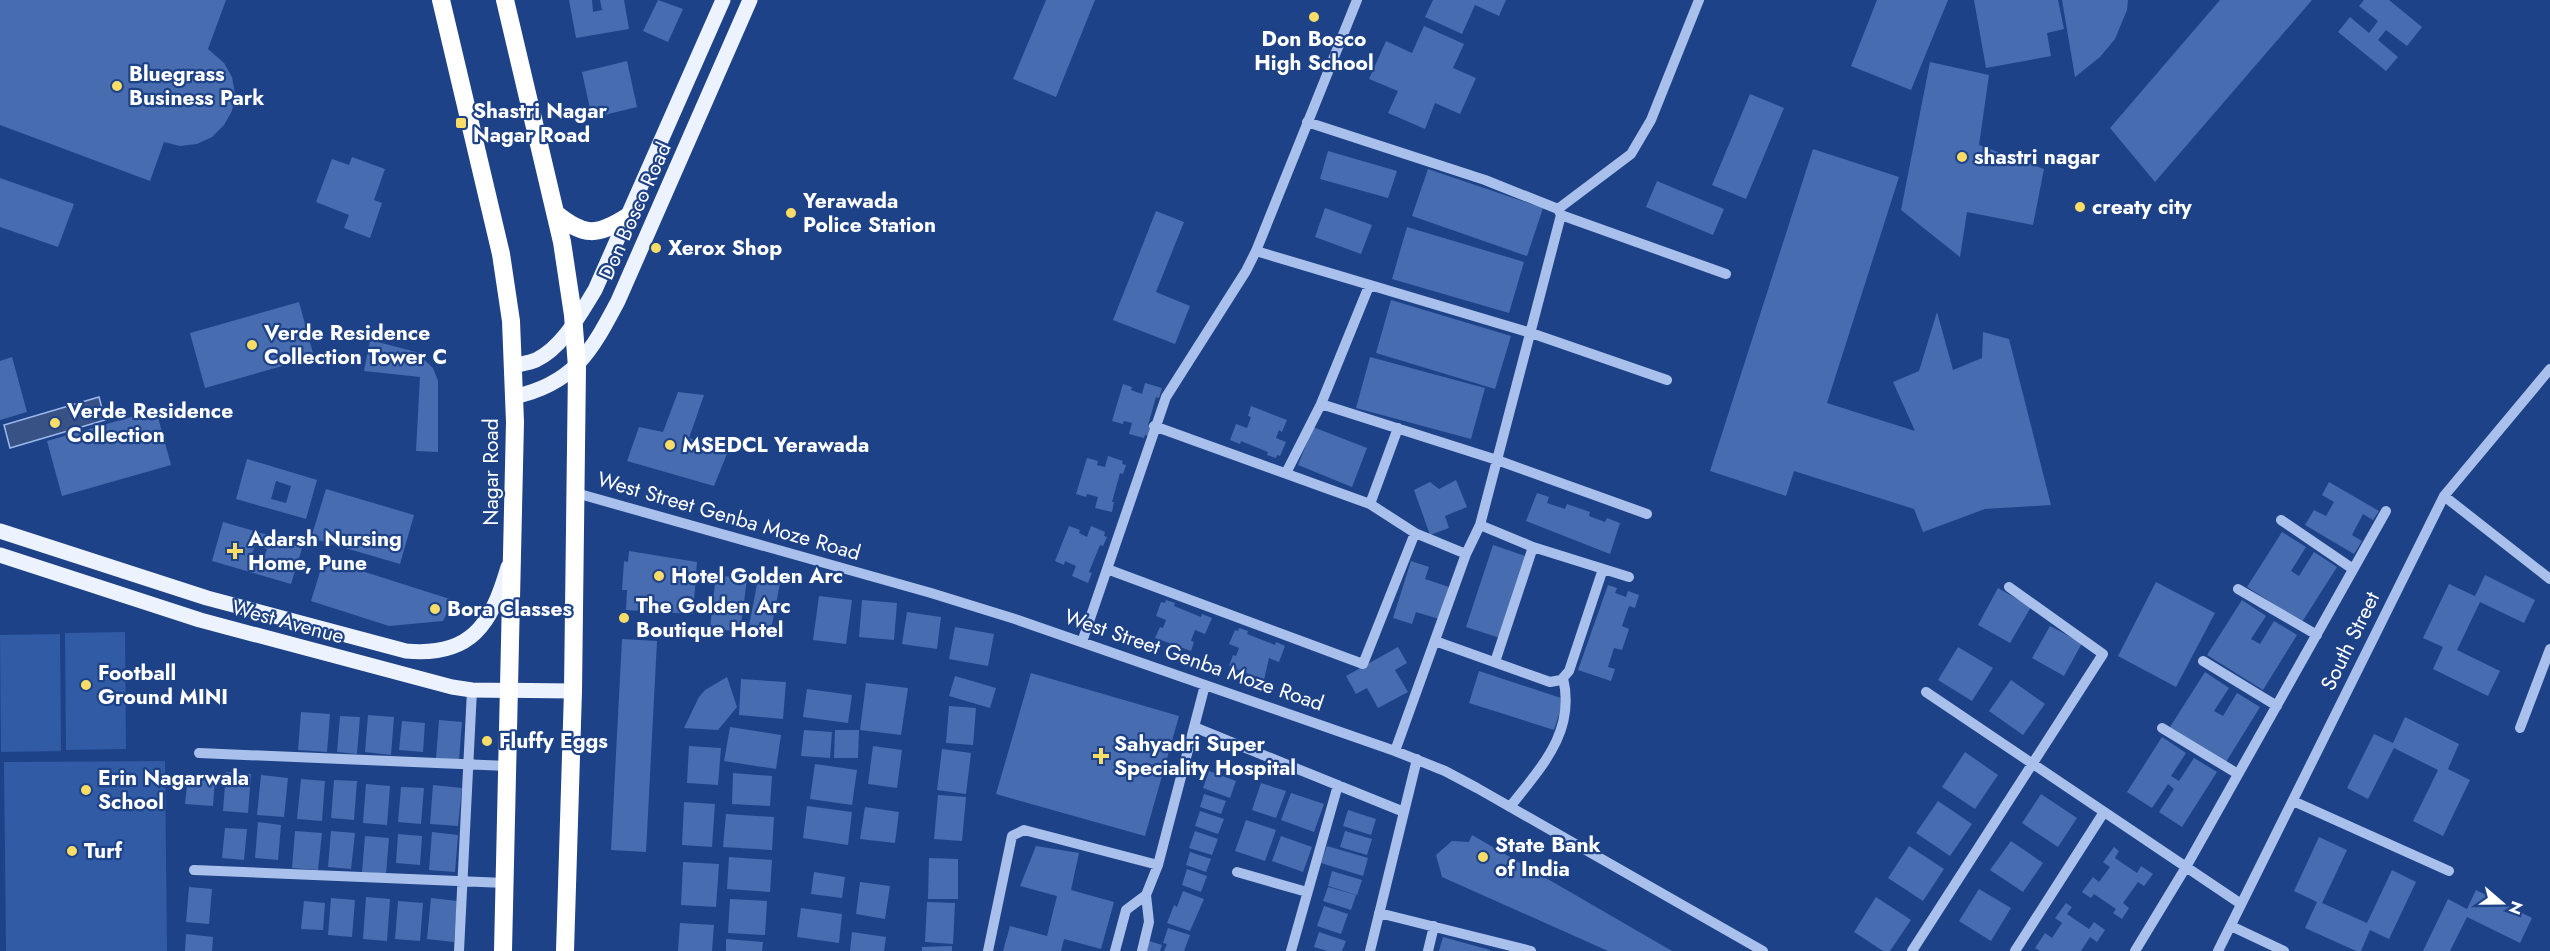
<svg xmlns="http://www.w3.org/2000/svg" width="2550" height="951" viewBox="0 0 2550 951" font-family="Jost,sans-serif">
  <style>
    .green { fill: #325ba5 }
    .water { fill: #385285; stroke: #9bb9ec; stroke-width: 1.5 }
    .building { fill: #476cb0; fill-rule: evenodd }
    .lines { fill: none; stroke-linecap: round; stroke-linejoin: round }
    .minor { stroke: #a8c0eb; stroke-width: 10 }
    .major { stroke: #ecf2fe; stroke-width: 15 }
    .highway { stroke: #fff; stroke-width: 18 }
    .poi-dot { fill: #f9dd67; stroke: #1e4287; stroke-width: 2 }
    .labels { text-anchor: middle; stroke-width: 4.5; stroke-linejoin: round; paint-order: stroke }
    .poi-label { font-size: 21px; font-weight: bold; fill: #fff; stroke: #1e4287; text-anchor: start }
    .street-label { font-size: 21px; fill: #fff; stroke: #1e4287 }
  </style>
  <rect width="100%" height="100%" fill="#1e4287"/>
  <path class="green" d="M125,632L126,749L66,750L65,633Z
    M60,634L61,751L1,752L0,635Z
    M165,761L167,951H6L4,762Z"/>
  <path class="water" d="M99,397L105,420L10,448L4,425Z"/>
  <path class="building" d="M0,0H226L208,49L224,63L232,77L235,94L232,111L224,125L212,137L197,144L180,146L164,142L150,181L0,125Z
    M569,0H592L593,12L602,10L600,0H624L629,29L576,38Z
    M658,0L683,9L668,42L643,31Z
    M1046,0H1095L1056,97L1013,79Z
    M1433,0H1506L1499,16L1475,5L1462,34L1425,17Z
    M1877,0H1948L1911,90L1851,66Z
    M1974,0H2058L2064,29L2047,33L2051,56L1986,68Z
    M2062,0H2128L2127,10L2115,39L2100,57L2075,77Z
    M2220,0H2312L2155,182L2110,128Z
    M2364,0H2389L2422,27L2407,46L2386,30L2378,40L2398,57L2386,71L2338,32L2350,17L2369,33L2378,21L2359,6Z
    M1424,26L1464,44L1453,68L1476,78L1460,114L1435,103L1425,129L1388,113L1398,91L1369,79L1386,41L1412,53Z
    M627,61L637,107L592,118L582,72Z
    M1930,62L1989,75L1979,145L2044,169L2033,225L1967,212L1960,257L1901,210Z
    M1750,94L1784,108L1746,199L1712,185Z
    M1813,149L1899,177L1827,403L1915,431L1893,382L1919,371L1937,312L1953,370L1982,358L1983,332L2009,339L2051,505L1985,509L1923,532L1914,509L1794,471L1786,496L1710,471Z
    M1328,151L1397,171L1388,198L1320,179Z
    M352,157L385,169L374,200L382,203L370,238L344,228L349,215L316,202L332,159L349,165Z
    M1428,169L1543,208L1527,256L1412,216Z
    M0,178L74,204L58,247L0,227Z
    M1657,181L1724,209L1713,235L1646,207Z
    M1325,208L1372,225L1361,254L1315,237Z
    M1156,211L1184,222L1156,292L1190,306L1175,344L1113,320Z
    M1407,227L1524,262L1509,313L1392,279Z
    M1391,300L1511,336L1495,389L1376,353Z
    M299,302L314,357L205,388L190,333Z
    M370,340L416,352L433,368L438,381V452L416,451L420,377L364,371Z
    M12,357L27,412L0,420V361Z
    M1370,357L1485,388L1471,439L1356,408Z
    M1145,383L1162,388L1159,398L1156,397L1148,425L1151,426L1149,436L1145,435L1144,438L1129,434L1132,423L1124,421L1123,424L1112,421L1123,384L1132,387L1131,390L1142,394Z
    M678,392L704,395L689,438L728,451L714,486L627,461L639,427L663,432Z
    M1251,406L1287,420L1282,432L1279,430L1276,438L1286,442L1280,456L1277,455L1276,458L1267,455L1268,452L1241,441L1240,444L1230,440L1236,424L1247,428L1251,417L1248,416Z
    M156,410L171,465L62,496L47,441Z
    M1313,427L1367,448L1352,487L1298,465Z
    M1108,456L1123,461L1122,464L1126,465L1123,474L1120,473L1112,502H1114L1112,512L1095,508L1098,497L1087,494L1086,497L1076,494L1087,458L1098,461L1097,465L1105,467Z
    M247,459L317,480L306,519L236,499ZM276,481L291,486L286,503L271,499Z
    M1456,480L1467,507L1445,516L1449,528L1430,535L1414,490L1430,482L1439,489Z
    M2329,482L2379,511L2373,520L2363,514L2352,535L2362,541L2354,554L2305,525L2314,510L2326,516L2334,502L2322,495Z
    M326,489L414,515L400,564L311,538Z
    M1537,493L1549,497L1547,503L1565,509L1567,504L1590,512L1589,516L1605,522L1607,518L1620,523L1610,554L1526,521Z
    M223,522L303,545L291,584L212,561ZM255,545L267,549L263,561L251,557Z
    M1069,526L1080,530L1079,533L1087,537L1091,526L1105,532L1104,536L1107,537L1103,546L1100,545L1089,572L1092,573L1088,583L1072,576L1076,566L1065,561L1064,565L1055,561Z
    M2282,532L2306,547L2291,571L2299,576L2314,552L2337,567L2302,622L2247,587Z
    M1493,545L1528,557L1500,638L1466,627Z
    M629,551L697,562L693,614L626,610L627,590H622L624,561L628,562Z
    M324,559L453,600L443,621L389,626L311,601Z
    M1411,561L1429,567L1425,579L1449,587L1439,619L1416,612L1412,624L1393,618Z
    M716,575L747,579L740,632L710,628Z
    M2485,575L2535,600L2524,623L2480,602L2457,650L2500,671L2488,696L2433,669L2443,647L2423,638L2449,584L2475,596Z
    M758,579L780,583L771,630L749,626Z
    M2156,582L2215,613L2176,687L2118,656Z
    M1608,585L1617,588L1615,593L1626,597L1628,591L1639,595L1635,608L1629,606L1622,626L1629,629L1622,650L1614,648L1608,667L1615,669L1611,681L1578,670Z
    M1998,588L2031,607L2010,643L1978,625Z
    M819,596L852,600L846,644L813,640Z
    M862,600L897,603L894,640L859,637Z
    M1166,600L1175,603L1174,606L1201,617L1202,614L1212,618L1205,634L1195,630L1191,641L1194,642L1191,651L1155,638L1160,627L1163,628L1166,620L1156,616L1161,602L1165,603Z
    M2242,600L2266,616L2251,639L2260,644L2274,621L2297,635L2263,690L2207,655Z
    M907,612L941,617L937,649L902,644Z
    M2050,626L2082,643L2064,676L2032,658Z
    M955,627L994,634L988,666L949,659Z
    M1239,628L1248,631L1247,634L1275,645L1276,642L1285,646L1279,662L1269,658L1264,680L1229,666L1233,655L1236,656L1239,648L1229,644L1235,630L1238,631Z
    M622,639L657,641L646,852L611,850Z
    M1398,647L1407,663L1395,670L1408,692L1378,708L1367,688L1356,694L1346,676Z
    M1958,647L1993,668L1972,701L1938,680Z
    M1479,671L1564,699L1554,730L1469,703Z
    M2205,672L2229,688L2214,711L2223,716L2237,693L2260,707L2226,762L2170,727Z
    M1031,673L1179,716L1145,836L996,794Z
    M955,676L996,688L990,708L949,696Z
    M727,677L737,707L718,730L684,728L699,697L705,690Z
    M741,679L786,682L783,719L739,715Z
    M2011,680L2045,704L2023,735L1989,711Z
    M866,683L908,688L901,735L860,730Z
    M807,689L852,695L848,723L803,717Z
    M949,706L976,708L973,745L946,743Z
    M301,712L330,714L327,752L298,750Z
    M368,715L394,717L391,755L365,752Z
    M340,716L360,717L357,754L337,752Z
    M2405,717L2459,744L2448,769L2470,780L2443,836L2413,821L2438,770L2394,748L2368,799L2347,788L2374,734L2393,743Z
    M439,720L462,722L459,760L436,758Z
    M402,721L425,723L423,752L399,750Z
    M730,727L781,735L776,769L724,761Z
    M804,730L832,732L830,758L801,756Z
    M835,730H859L858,758H834Z
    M2162,737L2186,753L2171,776L2179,781L2194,758L2217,772L2182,827L2159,812L2174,789L2168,784L2152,808L2127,792Z
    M689,746L721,748L718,785L687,783Z
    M873,746L902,750L897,788L868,784Z
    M942,749L971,753L966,794L937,790Z
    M1965,752L1998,775L1975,809L1942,787Z
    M815,764L857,770L852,805L810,799Z
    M1209,771L1236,781L1230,798L1203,788Z
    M226,772L251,774L248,813L223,811Z
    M733,773L772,776L770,806L732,804Z
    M261,775L288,778L284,817L257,815Z
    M188,776L215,779L213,806L185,804Z
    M301,779L325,781L322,821L297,819Z
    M334,780L357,781L354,820L331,818Z
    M1261,783L1286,791L1276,818L1252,810Z
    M366,784L390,786L387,825L363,823Z
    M433,785L462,788L458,826L430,824Z
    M401,787L424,788L421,824L398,822Z
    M1291,793L1324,804L1314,832L1281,820Z
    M1204,794L1226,801L1221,814L1200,807Z
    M2041,794L2077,818L2058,847L2022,823Z
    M938,795L966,797L962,841L934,839Z
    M1938,801L1972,824L1950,856L1916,833Z
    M684,802L715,804L712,847L682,845Z
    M807,806L852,812L848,845L803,838Z
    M865,807L899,812L895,843L860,839Z
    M1348,810L1376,819L1371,835L1343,826Z
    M1200,811L1224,819L1218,834L1195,826Z
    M726,814L774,817L772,850L723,847Z
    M1246,820L1276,830L1265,861L1235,851Z
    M258,822L281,825L278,860L255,858Z
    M225,828L247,829L244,860L222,858Z
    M295,831L322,833L318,870L292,868Z
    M331,831L355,833L351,869L328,867Z
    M1195,831L1218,839L1212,855L1189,848Z
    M1345,831L1372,839L1367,855L1340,847Z
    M432,832L458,835L455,872L429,870Z
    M398,834L422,836L420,865L396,863Z
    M1472,835L1672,951H1608L1442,877L1436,855L1452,841L1469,842Z
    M365,836L389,838L386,874L362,872Z
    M1281,836L1312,847L1303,872L1272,861Z
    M2319,837L2347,850L2322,903L2367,923L2392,870L2416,882L2389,939L2370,930L2361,951H2356L2305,928L2317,902L2294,891Z
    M2011,841L2043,863L2023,892L1990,870Z
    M1036,846L1079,853L1071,890L1114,902L1101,949L1064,939L1061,951H1003L1010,926L1047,936L1057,896L1020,886Z
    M1327,846L1368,858L1363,876L1321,863Z
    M1909,846L1944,869L1923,901L1888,878Z
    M2114,847L2119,851L2115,858L2137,873L2141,866L2153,874L2144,886L2138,882L2123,903L2129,908L2122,919L2113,913L2116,909L2094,894L2091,898L2082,892L2093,877L2099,882L2110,867L2103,862Z
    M1190,852L1211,859L1206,872L1186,865Z
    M729,857L772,860L770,892L727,889Z
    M929,858L958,859V899H928Z
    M683,862L719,864L716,907L681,905Z
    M1187,869L1207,876L1201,892L1182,885Z
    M1332,871L1362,880L1357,895L1328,886Z
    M814,872L845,877L842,898L811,894Z
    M860,882L890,886L885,919L856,914Z
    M189,887L212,889L209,924L186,922Z
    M1328,887L1356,895L1351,910L1323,901Z
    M1979,889L2011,908L1991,941L1959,921Z
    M2476,890L2532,918L2520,943L2467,917L2450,951H2423L2448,899L2467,909Z
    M1183,891L1204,899L1190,931L1167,923L1174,905L1177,907Z
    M366,897L390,899L387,941L363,939Z
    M1876,897L1911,920L1890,951H1883L1854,932Z
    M331,898L355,900L352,937L328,935Z
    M431,898L457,901L454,942L427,939Z
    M730,899L767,901L765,935L728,933Z
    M304,901L325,903L323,930L301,929Z
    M398,901L423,903L420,941L395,939Z
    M927,902L955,903L953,944L925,942Z
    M2066,903L2072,907L2067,914L2089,929L2094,922L2105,930L2097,942L2090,937L2081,951H2040L2035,948L2045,933L2052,938L2062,923L2055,918Z
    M1324,906L1348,914L1341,934L1317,926Z
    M801,908L842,914L839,943L797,937Z
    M680,923L714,925L712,951H678Z
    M1168,928L1190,935L1184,951H1164L1167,944L1163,943Z
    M852,932L886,937L884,951H850Z
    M1319,932L1346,941L1342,951H1327L1314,947Z
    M186,934L213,937L212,951H185Z
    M1443,937L1490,950V951H1439Z
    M726,939L763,942L762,951H726Z
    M1149,941L1162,945L1160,951H1146Z
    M952,946V951H922V947Z"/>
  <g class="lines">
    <path class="minor" d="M1307,122L1485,180L1558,209L1561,215L1480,525L1466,554L1395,751
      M1558,209L1631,154L1651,120L1699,0
      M1561,215L1726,274
      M1256,251L1531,333L1667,380
      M1321,404L1497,460L1647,514
      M1154,426L1370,504L1415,533L1466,554
      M1286,473L1321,404L1369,286
      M576,493L931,593L1015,619L1395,751L1445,771L1477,788L1763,951
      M2444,496L2550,579
      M1370,504L1398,428
      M2281,520L2353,569
      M1480,525L1533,547L1629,577
      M1107,569L1363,664L1415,533
      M2238,589L2317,635
      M1435,641L1550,682L1561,680L1569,671L1603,569
      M1082,642L1166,397L1246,271L1256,251L1357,0
      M2203,661L2277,706
      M1495,662L1533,547
      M1926,692L2241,904
      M1194,727L1404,812
      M2162,728L2238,774
      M2520,728L2550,649
      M199,753L508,766
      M2293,801L2449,871
      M1510,807C1541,767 1576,732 1563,678
      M194,870L505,883
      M1237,872L1307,892
      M1379,913L1531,951
      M2231,926L2284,951
      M459,951L472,690
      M988,951L1012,836L1024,830L1158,865
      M1115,951L1126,910L1146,895
      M1142,951L1149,922L1146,895L1158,865L1205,685
      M1291,951L1338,785
      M1370,951L1417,759
      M1428,951L1434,926
      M1912,951L2103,654L2009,587
      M2015,951L2104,812
      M2135,951L2186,867L2386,511
      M2218,951L2444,496L2550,369"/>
    <path class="major" d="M513,366C520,364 529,363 536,360C563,347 580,314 595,290L723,0
      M513,397C574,384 591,352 618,301L750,0
      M0,531L207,598L406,651C471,657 491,625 508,567
      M0,555L200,620L452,687L472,690L573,691"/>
    <path class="highway" d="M441,0L501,254L511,321L515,422L503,951
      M505,0L562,242L573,315L577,367L573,691L565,951
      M555,213C584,237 597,236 627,217"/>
  </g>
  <g class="poi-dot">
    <circle cx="1314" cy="17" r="6"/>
    <circle cx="117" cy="86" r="6"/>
    <rect x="455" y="117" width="12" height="12" rx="3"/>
    <circle cx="1962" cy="157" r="6"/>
    <circle cx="2080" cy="207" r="6"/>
    <circle cx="791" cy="213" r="6"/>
    <circle cx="656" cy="248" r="6"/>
    <circle cx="252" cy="345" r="6"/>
    <circle cx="55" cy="423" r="6"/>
    <circle cx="670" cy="445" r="6"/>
    <path d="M232 542h6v6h6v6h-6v6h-6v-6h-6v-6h6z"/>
    <circle cx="659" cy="576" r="6"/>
    <circle cx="435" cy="609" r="6"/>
    <circle cx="624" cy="618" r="6"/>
    <circle cx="86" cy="685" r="6"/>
    <circle cx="487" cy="741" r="6"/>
    <path d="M1098 747h6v6h6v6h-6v6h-6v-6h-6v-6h6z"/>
    <circle cx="86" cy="790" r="6"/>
    <circle cx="72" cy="851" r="6"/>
    <circle cx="1483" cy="857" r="6"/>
  </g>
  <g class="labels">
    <g class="poi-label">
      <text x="1314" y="46" text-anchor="middle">Don Bosco<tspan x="1314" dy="24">High School</tspan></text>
      <text x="129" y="81">Bluegrass<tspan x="129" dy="24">Business Park</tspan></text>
      <text x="473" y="118">Shastri Nagar<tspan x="473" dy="24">Nagar Road</tspan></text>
      <text x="1974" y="164">shastri nagar</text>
      <text x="803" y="208">Yerawada<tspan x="803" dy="24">Police Station</tspan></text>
      <text x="2092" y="214">creaty city</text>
      <text x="668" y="255">Xerox Shop</text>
      <text x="264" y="340">Verde Residence<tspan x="264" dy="24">Collection Tower C</tspan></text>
      <text x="67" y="418">Verde Residence<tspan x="67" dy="24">Collection</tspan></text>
      <text x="682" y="452">MSEDCL Yerawada</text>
      <text x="248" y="546">Adarsh Nursing<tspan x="248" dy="24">Home, Pune</tspan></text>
      <text x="671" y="583">Hotel Golden Arc</text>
      <text x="636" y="613">The Golden Arc<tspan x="636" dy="24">Boutique Hotel</tspan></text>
      <text x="447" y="616">Bora Classes</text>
      <text x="98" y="680">Football<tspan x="98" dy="24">Ground MINI</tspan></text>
      <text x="499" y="748">Fluffy Eggs</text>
      <text x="1114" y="751">Sahyadri Super<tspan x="1114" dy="24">Speciality Hospital</tspan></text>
      <text x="98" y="785">Erin Nagarwala<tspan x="98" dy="24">School</tspan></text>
      <text x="1495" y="852">State Bank<tspan x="1495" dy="24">of India</tspan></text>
      <text x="84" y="858">Turf</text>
    </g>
    <g class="street-label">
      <text transform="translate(635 211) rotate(-66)" y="7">Don Bosco Road</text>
      <text transform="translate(491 472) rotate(-90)" y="7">Nagar Road</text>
      <text transform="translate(729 516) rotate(16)" y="7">West Street Genba Moze Road</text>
      <text transform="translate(288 622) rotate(15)" y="7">West Avenue</text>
      <text transform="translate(2350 641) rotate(-64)" y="7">South Street</text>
      <text transform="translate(1194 660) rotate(19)" y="7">West Street Genba Moze Road</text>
    </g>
  </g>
  <g transform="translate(2502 903) rotate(110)" stroke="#1e4287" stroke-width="4.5" paint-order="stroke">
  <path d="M0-4.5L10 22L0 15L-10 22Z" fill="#ffffff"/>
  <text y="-9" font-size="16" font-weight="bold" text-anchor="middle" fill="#ffffff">N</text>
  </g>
</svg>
